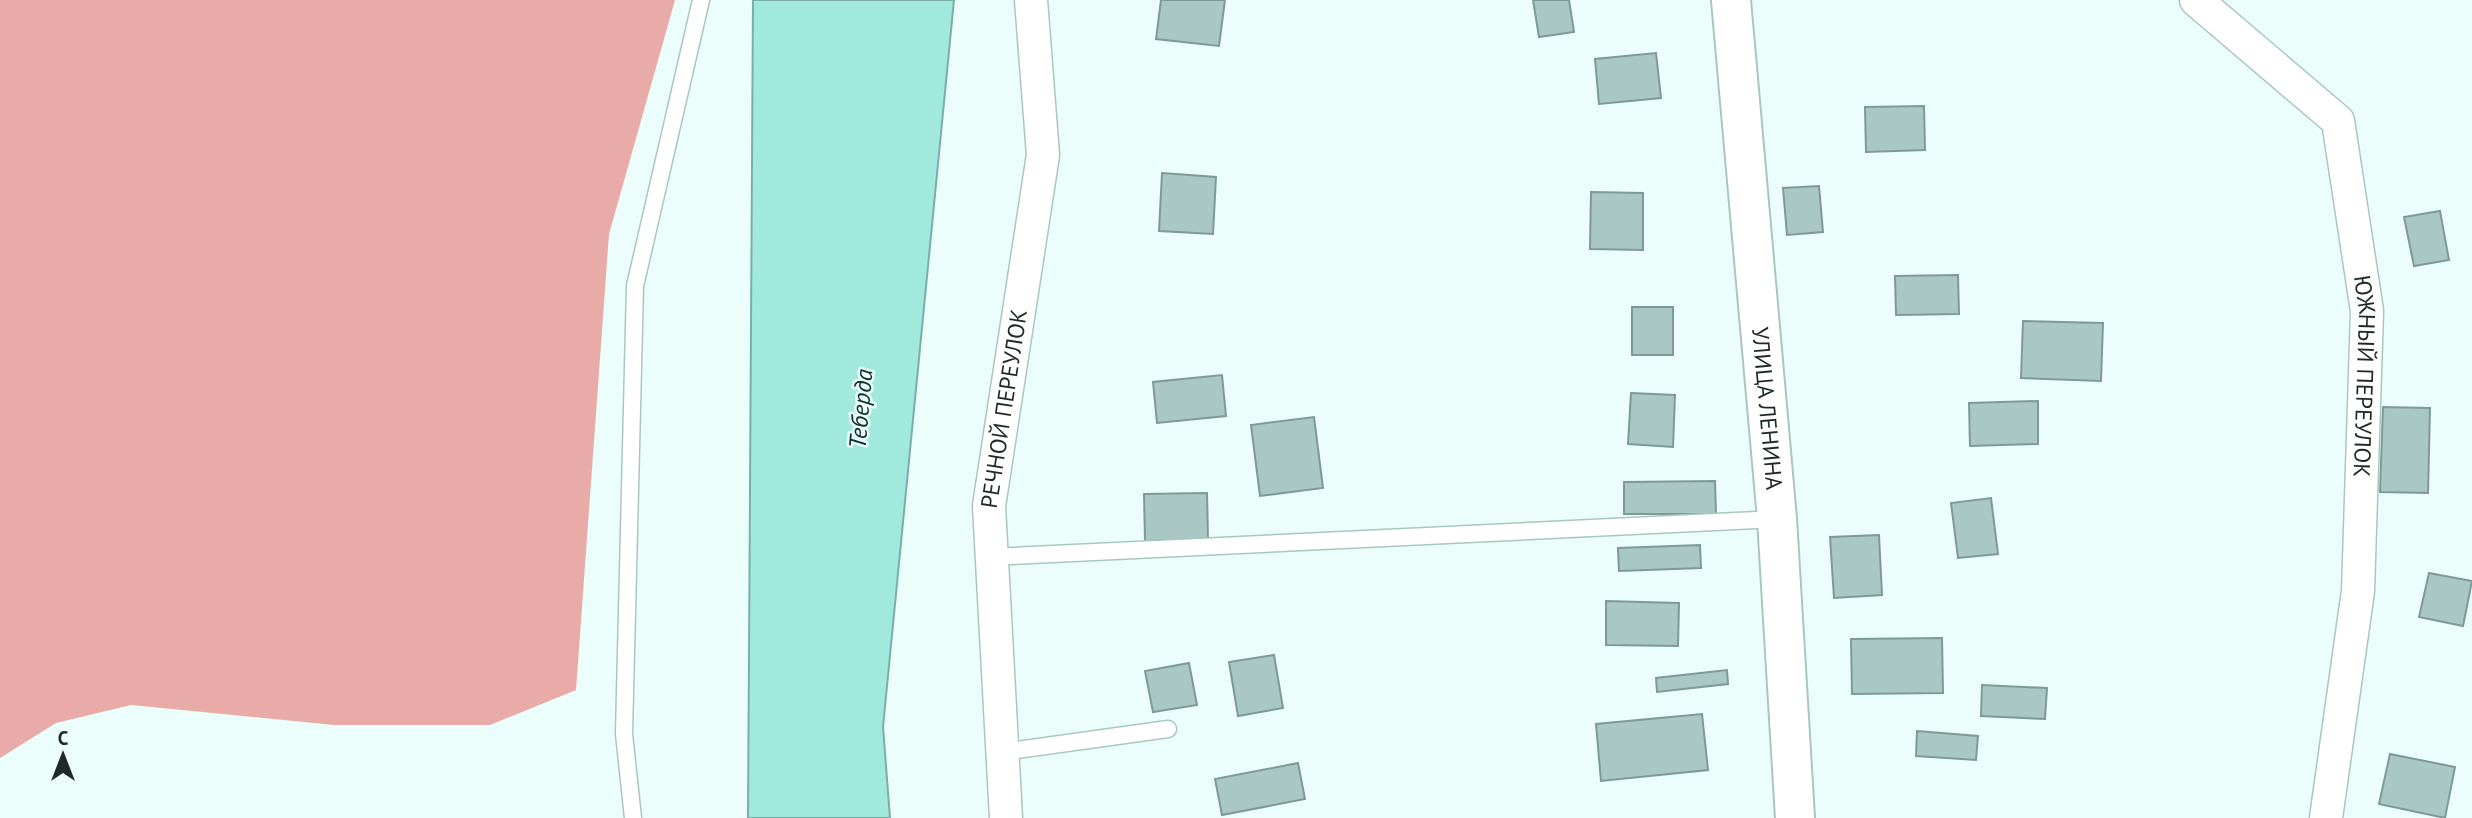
<svg xmlns="http://www.w3.org/2000/svg" width="2472" height="818" viewBox="0 0 2472 818" font-family="'PT Sans',sans-serif">
  <style>
    .forest { fill: #e8aba7 }
    .water { fill: #a1e8dd; stroke: #7aafa7; stroke-width: 2 }
    .building { fill: #aac8c3; stroke: #7e9a96; stroke-width: 2 }
    .lines { fill: none; stroke-linecap: round; stroke-linejoin: round }
    .lane-casing { stroke: #a9c7c2; stroke-width: 19 }
    .street-casing { stroke: #a9c7c2; stroke-width: 35 }
    .secondary-casing { stroke: #a9c7c2; stroke-width: 42 }
    .lane { stroke: #fff; stroke-width: 16 }
    .street { stroke: #fff; stroke-width: 32 }
    .secondary { stroke: #fff; stroke-width: 38 }
    .labels { text-anchor: middle; stroke-width: 5; stroke-linejoin: round; paint-order: stroke }
    .street-label { font-size: 23px; fill: #1f2a28; stroke: #ecfefb }
    .water-label { font-size: 24px; font-style: italic; fill: #0e312c; stroke: #ecfefb }
  </style>
  <rect width="100%" height="100%" fill="#ecfefb"/>
  <path class="forest" d="M0,0H675L609,234L576,690L490,725H334L131,705L56,723L0,758Z"/>
  <path class="water" d="M753,0H954L883,727L890,818H748Z"/>
  <path class="building" d="M1161,0H1225L1219,46L1156,39Z
    M1533,0H1569L1574,32L1539,37Z
    M1656,53L1661,98L1599,104L1595,59Z
    M1924,106L1925,150L1866,152L1865,107Z
    M1162,173L1216,177L1213,234L1159,231Z
    M1819,186L1823,232L1787,235L1783,188Z
    M1591,192L1643,193V250L1590,249Z
    M2440,211L2449,260L2414,266L2404,217Z
    M1958,275L1959,314L1896,315L1895,276Z
    M1632,307H1673V355H1632Z
    M2023,321L2103,323L2101,381L2021,378Z
    M1222,375L1226,416L1157,423L1153,382Z
    M1631,393L1675,395L1673,447L1628,444Z
    M2038,401V444L1970,446L1969,403Z
    M2383,407L2430,408L2428,493L2380,492Z
    M1314,417L1323,488L1260,496L1251,425Z
    M1715,481L1716,514H1624V482Z
    M1207,493L1208,539L1145,541L1144,494Z
    M1991,498L1998,554L1958,558L1951,503Z
    M1879,535L1882,595L1834,598L1830,537Z
    M1700,545L1701,568L1619,571L1618,548Z
    M2429,573L2472,581L2463,626L2419,617Z
    M1606,601L1679,603L1678,646L1606,645Z
    M1942,638L1943,693L1852,694L1851,639Z
    M1274,655L1283,708L1238,716L1229,662Z
    M1189,663L1197,705L1153,712L1145,671Z
    M1727,670L1728,684L1657,692L1656,678Z
    M1982,685L2047,688L2045,719L1981,716Z
    M1702,714L1708,770L1601,781L1596,724Z
    M1917,731L1978,736L1976,760L1916,756Z
    M2390,754L2455,767L2445,818L2379,804Z
    M1298,763L1305,799L1222,815L1215,779Z"/>
  <g class="lines">
    <g class="lane-casing">
      <path id="lane" d="M992,557L1777,519
        M1002,752L1168,729
        M633,818L624,734L635,286L701,0"/>
    </g>
    <g class="street-casing">
      <g id="street">
        <path id="s1" d="M2196,0L2338,121L2367,311L2358,591L2326,818"/>
        <path id="s2" d="M1006,818L989,506L1043,155L1031,0"/>
      </g>
    </g>
    <g class="secondary-casing">
      <g id="secondary">
        <path id="s3" d="M1731,0L1777,519L1795,818"/>
      </g>
    </g>
    <use href="#lane" class="lane"/>
    <use href="#street" class="street"/>
    <use href="#secondary" class="secondary"/>
  </g>
  <g class="labels">
    <g class="street-label">
      <text dy="8" stroke="none"><textPath href="#s1" startOffset="444">ЮЖНЫЙ ПЕРЕУЛОК</textPath></text>
      <text dy="8" stroke="none"><textPath href="#s2" startOffset="411">РЕЧНОЙ ПЕРЕУЛОК</textPath></text>
      <text dy="8" stroke="none"><textPath href="#s3" startOffset="410">УЛИЦА ЛЕНИНА</textPath></text>
    </g>
    <g class="water-label">
      <text transform="translate(861 409) rotate(-85)" y="8">Теберда</text>
    </g>
  </g>
  <g transform="translate(63 755)" stroke="#ecfefb" stroke-width="5" paint-order="stroke">
  <path d="M0-5L12 26L0 18L-12 26Z" fill="#1f2a28"/>
  <text y="-10" font-size="19" font-weight="bold" text-anchor="middle" fill="#1f2a28">С</text>
  </g>
</svg>
